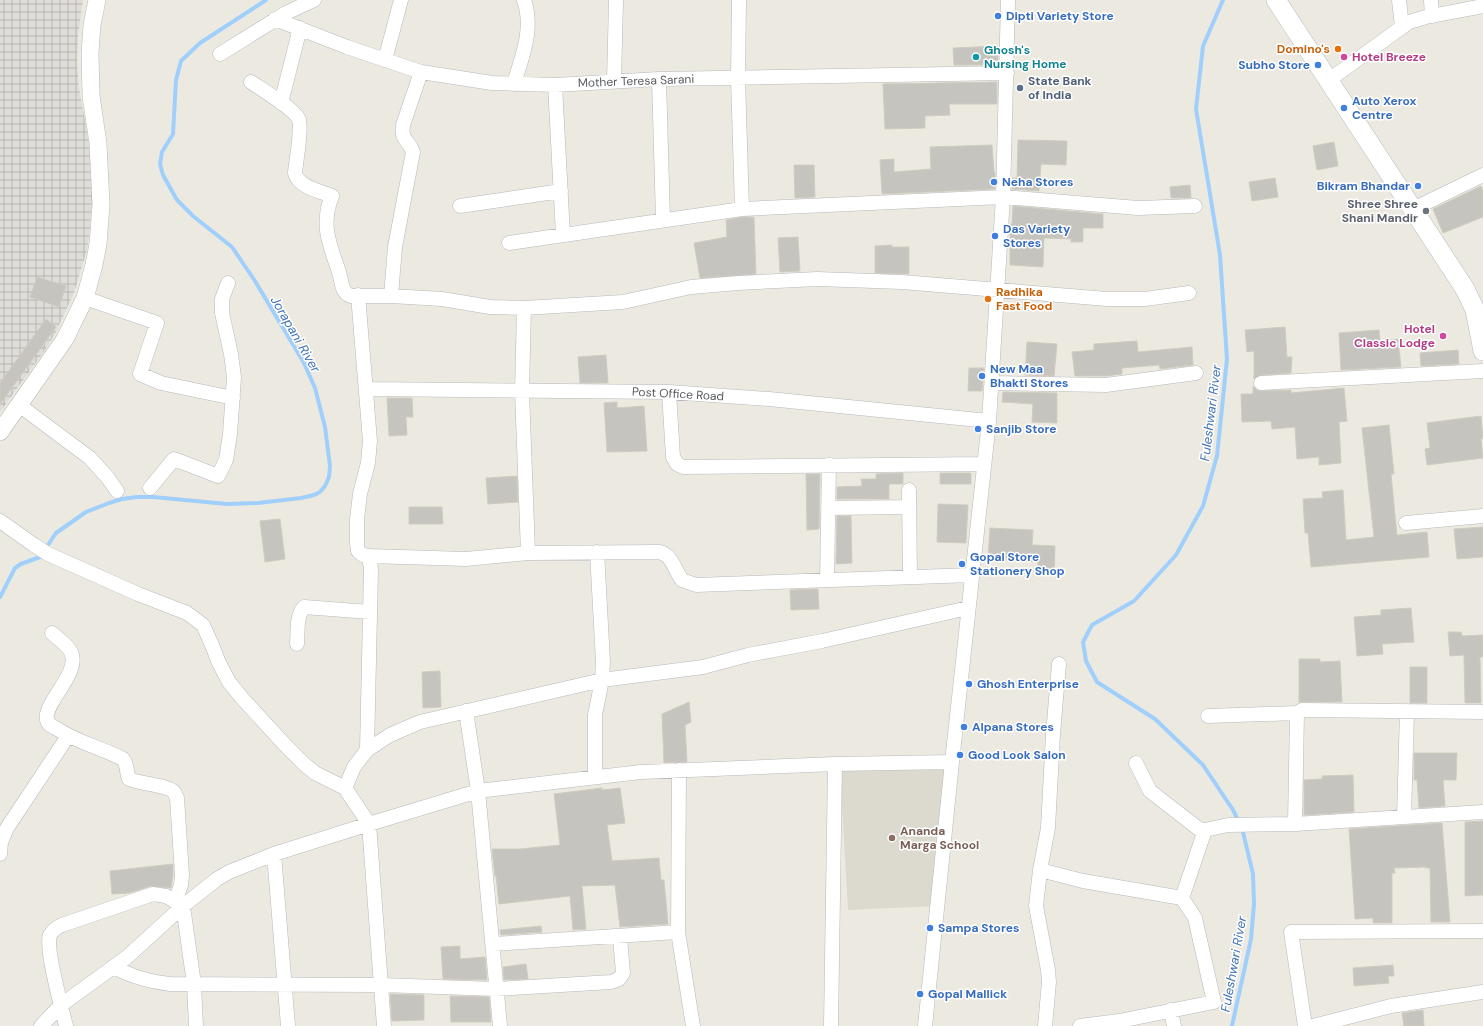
<svg xmlns="http://www.w3.org/2000/svg" width="1483" height="1026" viewBox="0 0 1483 1026" font-family="'DM Sans',sans-serif">
  <style>
    .industrial { fill: url(#industrial-grid) }
    .education { fill: #dcd9cf }
    .lines { fill: none; stroke-linecap: round; stroke-linejoin: round }
    .stream { stroke: #a0cffc; stroke-width: 4 }
    .building { fill: #c6c4be; stroke: #d0ccbf }
    .minor-casing { stroke: #b6b8bd; stroke-width: 15 }
    .tertiary-casing { stroke: #b6b8bd; stroke-width: 18 }
    .secondary-casing { stroke: #b6b9bf; stroke-width: 20 }
    .minor { stroke: #fff; stroke-width: 14 }
    .tertiary { stroke: #fff; stroke-width: 17 }
    .secondary { stroke: #fff; stroke-width: 19 }
    .shop-dot { fill: #3f7fe0; stroke: #fff; stroke-width: 1.5 }
    .food-dot { fill: #e8710a; stroke: #fff; stroke-width: 1.5 }
    .culture-dot { fill: #0f9aa8; stroke: #fff; stroke-width: 1.5 }
    .hotel-dot { fill: #d1479c; stroke: #fff; stroke-width: 1.5 }
    .service-dot { fill: #5c6f8a; stroke: #fff; stroke-width: 1.5 }
    .worship-dot { fill: #6b7280; stroke: #fff; stroke-width: 1.5 }
    .education-dot { fill: #8d6e63; stroke: #fff; stroke-width: 1.5 }
    .labels { text-anchor: middle; stroke-width: 3; stroke-linejoin: round; paint-order: stroke }
    .shop-label { font-size: 12px; font-weight: bold; fill: #366cbe; stroke: #fff; text-anchor: start }
    .food-label { font-size: 12px; font-weight: bold; fill: #c56008; stroke: #fff; text-anchor: end }
    .culture-label { font-size: 12px; font-weight: bold; fill: #0d838f; stroke: #fff; text-anchor: start }
    .hotel-label { font-size: 12px; font-weight: bold; fill: #b23c85; stroke: #fff; text-anchor: start }
    .street-label { font-size: 12px; fill: #595c61; stroke: #fff }
    .service-label { font-size: 12px; font-weight: bold; fill: #4e5e75; stroke: #fff; text-anchor: start }
    .worship-label { font-size: 12px; font-weight: bold; fill: #5b616d; stroke: #fff; text-anchor: end }
    .education-label { font-size: 12px; font-weight: bold; fill: #785e54; stroke: #fff; text-anchor: start }
    .water-label { font-size: 13px; font-style: italic; fill: #4173b5; stroke: #fff }
  </style>
  <defs>
    <pattern id="industrial-grid" width="8" height="8" patternUnits="userSpaceOnUse"><rect width="8" height="8" fill="#dfddd8"/><path d="M0 4h8M4 0v8" fill="none" stroke="#b8b6b3"/></pattern>
  </defs>
  <rect width="100%" height="100%" fill="#eceae0"/>
  <path class="industrial" d="M0,0H83L78,37L77,63L79,88L88,138L93,183L90,228L87,250L74,293L55,334L43,353L0,412Z"/>
  <path class="education" d="M840,770H946L935,906L848,910Z"/>
  <g class="lines">
    <path class="stream" d="M1223,0L1203,46L1196,109L1220,255L1227,359L1217,456L1203,506L1176,555L1134,601L1092,625L1083,642L1086,661L1097,682L1155,719L1203,765L1233,810L1239,822
      M0,597L15,568L21,564L40,557L56,533L86,512L109,503L122,499L137,497H153L227,504L258,503L301,498L314,495L320,492L325,486L329,477L330,466L325,427L315,388L304,363L255,281L232,247L193,216L177,200L163,175L160,164L162,152L173,134L176,80L181,61L200,43L266,0
      M1232,1026L1251,939L1254,904L1253,874L1242,828"/>
  </g>
  <path class="building" d="M998,46V65H954L953,48Z
    M997,82V104H949L950,115L925,116V128L885,129L883,84Z
    M1018,140L1067,141L1066,165L1041,164L1039,191L1012,189V178H1017Z
    M1334,142L1338,166L1317,170L1313,146Z
    M992,145L994,172H995V189L882,194L880,160L894,159V172L931,169L930,147Z
    M794,165H814L815,197L795,198Z
    M1275,178L1278,197L1252,201L1249,182Z
    M1190,185L1191,198H1171L1170,187Z
    M1481,186L1483,191V217L1443,233L1433,209Z
    M1013,206L1103,214V228H1083V242H1071V239L1044,238L1043,267L1010,265V224H1012Z
    M743,217H754L756,274L700,278L694,243L727,237L726,220Z
    M798,237L800,271L780,272L778,238Z
    M892,245V247H909V274L875,273V246Z
    M37,277L66,286L59,307L30,297Z
    M46,319L56,327L0,404V383Z
    M1285,327L1287,357H1292L1291,373L1261,375L1254,379V351L1247,352L1245,330Z
    M1379,330L1380,341L1398,339L1401,367L1341,370L1339,333Z
    M1137,341L1138,352L1192,347L1193,365L1160,369L1159,365L1122,368V374L1106,376H1075L1072,352L1094,350V344Z
    M1027,342L1057,344L1054,376L1025,375Z
    M1458,350L1459,364L1421,366L1420,353Z
    M606,355L608,383H580L578,357Z
    M969,368H984L982,391H968Z
    M1253,386L1257,390L1261,391L1291,390V393L1344,388L1347,421L1339,422L1341,463L1319,465V457L1297,459L1295,427L1272,429L1271,421L1242,422L1241,394H1253Z
    M1003,392L1057,393V423L1032,422L1033,404L1002,402Z
    M387,398H412L413,417H406L407,435L389,436Z
    M617,402V408L644,406L647,451L607,452L604,403Z
    M1481,416L1483,438L1481,439L1483,458L1427,465L1425,449L1430,448L1427,423Z
    M1389,425L1394,474H1391L1397,535L1427,532L1429,557L1311,567L1308,533H1305L1303,499L1323,498L1322,492L1343,490L1346,540L1374,537L1362,428Z
    M903,473V484H889V499H837V487L862,486L861,479H876V474Z
    M940,473H971V484H940Z
    M806,474H820L819,529L807,530Z
    M517,476L518,502L488,504L486,478Z
    M938,504L968,505L966,543L937,542Z
    M409,507H442L443,524H409Z
    M837,516H851L852,563L836,564Z
    M280,519L285,559L265,562L260,521Z
    M1483,527V557L1457,559L1454,529Z
    M990,528L1033,530L1032,545L1055,546L1054,574H1038V562L988,559Z
    M818,589L819,609L791,610L790,590Z
    M1411,608L1414,642L1382,644L1383,654L1357,656L1354,617L1381,615V610Z
    M1448,632H1461L1462,636L1483,635V657H1480L1481,703H1465L1464,655L1450,656Z
    M1299,659H1320V662L1340,661L1342,702H1299Z
    M1410,667H1427V703H1410Z
    M440,671L441,707L423,708L422,672Z
    M689,702L691,722L685,725L687,762L664,763L662,714Z
    M1414,753H1457L1456,780H1443L1445,806L1419,808L1417,780H1414Z
    M1353,775L1354,812L1304,815V780L1322,779V776Z
    M602,788V790L620,788L625,823L607,825L612,861L659,858L661,880H664L668,924L620,927L615,885L582,886L586,929L573,930L570,896L499,904L496,876H495L492,849H520L560,845L554,794Z
    M1483,821V895L1465,896V822Z
    M1442,823L1450,922H1431L1430,868H1426V867L1394,868L1395,873H1392V923H1373V918L1355,919L1349,829Z
    M173,864V875L171,888L151,886L129,893L112,894L110,871Z
    M541,926L542,932L501,935L500,930Z
    M460,946V959L485,957L487,980L443,979L441,947Z
    M526,964L528,979L504,980L503,967Z
    M1393,965L1394,976H1388L1389,983L1354,986L1353,968Z
    M390,994L424,995V1020L392,1021Z
    M450,996L489,997L491,1022H451Z
    M1423,1010L1424,1026H1404L1402,1013Z"/>
  <g class="lines">
    <g class="minor-casing">
      <path id="minor" d="M739,0L738,78L742,209
        M1399,0L1402,27
        M1431,0L1432,16
        M275,19L347,47L421,72L492,83L555,85L659,79L1007,73
        M220,54L286,13L314,0
        M385,60L401,0
        M659,79L663,220
        M1329,80L1409,22L1426,17L1483,6
        M614,81L616,0
        M251,82C261,89 296,110 299,120C302,130 296,161 295,173C298,187 320,191 332,196C320,225 330,245 339,272C342,281 341,293 351,296H391L442,299L490,307L524,308L623,302L691,287L738,283L817,279L902,282L1107,299H1145L1189,293
        M514,84C522,56 534,29 524,0
        M555,85L563,235
        M281,103L300,28
        M460,206L561,191
        M1413,209L1483,175
        M509,243L742,209L1003,197L1138,208L1195,206
        M391,296L395,247L413,152C408,138 401,142 403,125L421,72
        M85,298L157,323L140,374L161,383L233,398
        M524,308L522,391L528,553
        M992,383L1106,385L1196,373
        M1261,383L1483,371
        M366,389L669,392L769,399L989,421
        M669,392L673,457L677,464L683,467L984,464
        M19,405L90,458L108,478L117,491
        M150,488L174,459L218,476L226,460L230,434L234,377L231,354L222,313V299L228,283
        M909,490L910,577
        M828,508L909,507
        M0,521L34,545L48,554L138,594L187,613L203,625L212,645L219,663L229,682L242,698L286,746L304,764L315,773L345,788L369,824L384,1026
        M1406,523L1483,516
        M369,556L466,559L528,553L659,552C672,554 675,571 682,580L696,585L972,575
        M827,580L829,465
        M52,633C58,639 67,644 71,652C82,675 36,708 49,724C51,726 56,728 59,730C79,743 102,748 123,759C128,765 126,772 129,779C140,784 168,785 174,792C174,792 177,798 177,798L182,875L181,885L175,902
        M297,644C298,632 296,616 304,607L370,612
        M466,711L478,791L500,1026
        M1208,716L1297,713L1302,710L1483,712
        M367,750L390,735L420,722L602,680L703,667L748,655L822,641L968,608
        M1136,763L1150,791L1199,829L1205,830L1228,825L1295,824L1297,713
        M679,770L678,932L693,1026
        M595,777V715L602,680L603,662L597,552
        M345,788L354,767L367,750L371,569L369,556L363,555L358,551L357,543V519L360,494L368,463L370,441L358,295
        M1404,817L1407,711
        M1295,824L1483,812
        M0,854L1,842L7,828L68,736
        M274,854L288,1026
        M1040,870L1083,881L1182,898L1195,918L1214,1002L1119,1021L1080,1026
        M1182,898L1205,830
        M493,944L678,932
        M113,967C134,977 147,981 170,984L381,985L496,989L611,982L619,979L623,973L620,937
        M1171,1010L1174,1026
        M41,1026L61,1005L127,957L183,906L217,879L229,872L274,854L369,824L478,791L641,772L835,764L952,762
        M66,1026C62,1009 45,948 50,935C53,930 57,927 62,925L153,894L166,896L183,906L194,984L196,1026
        M831,1026L835,764
        M925,1026L952,762L989,421L1003,197L1008,0
        M1045,1026L1049,982L1048,970L1036,906L1040,870L1048,828L1053,734L1059,664
        M1305,1026L1291,932L1483,931
        M1313,1026L1391,1006L1483,992"/>
    </g>
    <g class="tertiary-casing">
      <path id="tertiary" d="M0,432L65,339L85,298L94,265L98,244L101,205L98,143L91,96L90,53L92,25L97,0"/>
    </g>
    <g class="secondary-casing">
      <path id="secondary" d="M1276,0L1465,289L1475,310L1483,351"/>
    </g>
    <use href="#minor" class="minor"/>
    <use href="#tertiary" class="tertiary"/>
    <use href="#secondary" class="secondary"/>
  </g>
  <g class="shop-dot">
    <circle cx="998" cy="16" r="4"/>
    <circle cx="1318" cy="65" r="4"/>
    <circle cx="1344" cy="108" r="4"/>
    <circle cx="994" cy="182" r="4"/>
    <circle cx="1418" cy="186" r="4"/>
    <circle cx="995" cy="236" r="4"/>
    <circle cx="982" cy="376" r="4"/>
    <circle cx="978" cy="429" r="4"/>
    <circle cx="962" cy="564" r="4"/>
    <circle cx="969" cy="684" r="4"/>
    <circle cx="964" cy="727" r="4"/>
    <circle cx="960" cy="755" r="4"/>
    <circle cx="930" cy="928" r="4"/>
    <circle cx="920" cy="994" r="4"/>
  </g>
  <g class="food-dot">
    <circle cx="1338" cy="49" r="4"/>
    <circle cx="988" cy="299" r="4"/>
  </g>
  <circle class="culture-dot" cx="976" cy="57" r="4"/>
  <g class="hotel-dot">
    <circle cx="1344" cy="57" r="4"/>
    <circle cx="1443" cy="336" r="4"/>
  </g>
  <circle class="service-dot" cx="1020" cy="88" r="4"/>
  <circle class="worship-dot" cx="1426" cy="211" r="4"/>
  <circle class="education-dot" cx="892" cy="838" r="4"/>
  <g class="labels">
    <g class="shop-label">
      <text x="1006" y="20">Dipti Variety Store</text>
      <text x="1310" y="69" text-anchor="end">Subho Store</text>
      <text x="1352" y="105">Auto Xerox<tspan x="1352" dy="14">Centre</tspan></text>
      <text x="1002" y="186">Neha Stores</text>
      <text x="1410" y="190" text-anchor="end">Bikram Bhandar</text>
      <text x="1003" y="233">Das Variety<tspan x="1003" dy="14">Stores</tspan></text>
      <text x="990" y="373">New Maa<tspan x="990" dy="14">Bhakti Stores</tspan></text>
      <text x="986" y="433">Sanjib Store</text>
      <text x="970" y="561">Gopal Store<tspan x="970" dy="14">Stationery Shop</tspan></text>
      <text x="977" y="688">Ghosh Enterprise</text>
      <text x="972" y="731">Alpana Stores</text>
      <text x="968" y="759">Good Look Salon</text>
      <text x="938" y="932">Sampa Stores</text>
      <text x="928" y="998">Gopal Mallick</text>
    </g>
    <g class="food-label">
      <text x="1330" y="53">Domino's</text>
      <text x="996" y="296" text-anchor="start">Radhika<tspan x="996" dy="14">Fast Food</tspan></text>
    </g>
    <g class="culture-label">
      <text x="984" y="54">Ghosh's<tspan x="984" dy="14">Nursing Home</tspan></text>
    </g>
    <g class="hotel-label">
      <text x="1352" y="61">Hotel Breeze</text>
      <text x="1435" y="333" text-anchor="end">Hotel<tspan x="1435" dy="14">Classic Lodge</tspan></text>
    </g>
    <g class="street-label">
      <text transform="translate(636 81) rotate(-2)" y="4">Mother Teresa Sarani</text>
      <text transform="translate(678 394) rotate(3)" y="4">Post Office Road</text>
    </g>
    <g class="service-label">
      <text x="1028" y="85">State Bank<tspan x="1028" dy="14">of India</tspan></text>
    </g>
    <g class="worship-label">
      <text x="1418" y="208">Shree Shree<tspan x="1418" dy="14">Shani Mandir</tspan></text>
    </g>
    <g class="education-label">
      <text x="900" y="835">Ananda<tspan x="900" dy="14">Marga School</tspan></text>
    </g>
    <g class="water-label">
      <text transform="translate(296 334) rotate(60)" y="5">Jorapani River</text>
      <text transform="translate(1210 413) rotate(-83)" y="5">Fuleshwari River</text>
      <text transform="translate(1233 964) rotate(-80)" y="5">Fuleshwari River</text>
    </g>
  </g>
</svg>
